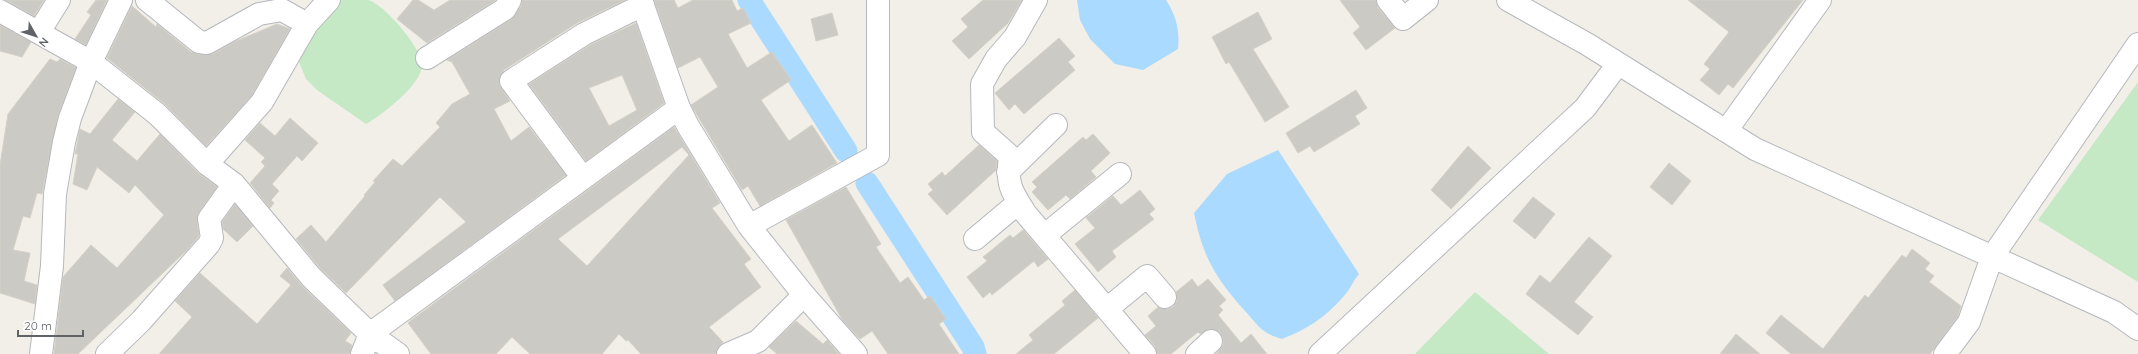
<svg xmlns="http://www.w3.org/2000/svg" width="2138" height="354" viewBox="0 0 2138 354" font-family="Quicksand,sans-serif">
  <style>
    .green { fill: #c5e8c5 }
    .water { fill: #aadaff }
    .lines { fill: none; stroke-linecap: round; stroke-linejoin: round }
    .canal { stroke: #aadaff; stroke-width: 23 }
    .building { fill: #cccac5; stroke: #d6d1c6; fill-rule: evenodd }
    .street-casing { stroke: #b5b8bc; stroke-width: 24 }
    .secondary-casing { stroke: #b6babf; stroke-width: 24 }
    .street { stroke: #fff; stroke-width: 22 }
    .secondary { stroke: #fff; stroke-width: 22 }
  </style>
  <rect width="100%" height="100%" fill="#f1efe8"/>
  <path class="green" d="M337,0C347,0 359,0 368,0C383,3 424,50 422,66C420,86 383,114 366,124L317,90L306,79L299,62L304,46Z
    M2138,82V282L2038,220Z
    M1475,292L1549,354H1415Z"/>
  <path class="water" d="M1077,0H1166C1176,15 1180,31 1178,49L1143,70L1115,64L1090,39L1080,20Z
    M1278,150L1359,274C1353,281 1350,290 1343,297C1325,318 1307,329 1282,339C1262,333 1259,327 1246,312C1215,278 1203,257 1194,213L1227,174Z"/>
  <g class="lines">
    <path class="canal" d="M749,0L846,151
      M867,183L973,347L975,354"/>
  </g>
  <path class="building" d="M6,0H44L34,16Z
    M96,0H107L86,45L75,39L91,15L87,12Z
    M413,0H418L434,10L450,0H496L427,43L397,19Z
    M522,0H625L577,23L504,70L500,76L499,82L501,88L510,101L494,109L511,141L529,127L566,175L395,301L383,285L466,222L440,197L346,293L320,268L296,239L311,225L326,242L365,196L364,195L375,182L373,181L393,159L402,166L440,127L436,123L452,104L470,94L452,62L447,60L512,19L521,6Z
    M654,0H674L678,8L693,0H732L737,11L743,8L751,23L728,34L747,68L772,52L791,80L761,100L789,141L812,125L837,163L760,206L748,186L742,190L691,105L718,87L700,57L678,68Z
    M983,0H1022L1008,23L969,59L952,41L968,27L961,19Z
    M1340,0H1376L1378,8L1395,28L1366,50L1353,33L1360,27Z
    M1688,0H1803L1733,88L1728,84L1719,95L1700,80L1710,69L1704,64L1729,32Z
    M132,6L156,27L157,24L191,52L197,54H213L234,42L277,24L290,29L252,95L206,146L165,104L107,58Z
    M1258,12L1272,39L1253,49L1289,107L1265,122L1229,62L1226,64L1212,37Z
    M832,13L838,35L816,41L811,19Z
    M636,23L664,103L586,161L529,84L590,45ZM622,75L637,110L609,126L589,88Z
    M0,25L31,42L22,57L0,51Z
    M1059,38L1075,56L1068,62L1075,70L1024,114L1015,104L1009,110L995,93Z
    M50,59L57,62L60,59L76,68L58,115L42,194L37,193L30,218L23,216L13,250L30,253L24,281L37,285L35,304L0,293V165L8,114Z
    M1356,90L1367,108L1355,116L1360,124L1314,152L1310,146L1298,153L1286,133Z
    M118,99L135,112L112,140L137,161L160,134L198,173L217,187L199,212L197,221L199,236L187,250L78,354H54L63,277L91,245L117,268L164,215L135,185L129,193L97,167L87,190L73,184L78,154H75L80,129L90,134Z
    M290,118L318,143L302,161L297,156L272,184L279,191L271,200L274,203L270,208L250,183L265,166L261,162L265,158L245,140L260,123L275,136Z
    M674,127L720,203L712,208L751,259L744,264L761,287L709,327L723,342L718,347L716,354H641L628,340L626,341L619,334L602,354H530L512,337L496,354H431L408,323L410,321ZM682,147L689,155L587,266L558,239Z
    M1093,134L1110,153L1091,171L1096,177L1070,199L1066,195L1048,210L1032,192L1037,187L1032,182L1083,137L1086,140Z
    M979,145L997,161L996,170L947,215L928,194L933,190L928,184L942,172L945,176Z
    M1468,146L1491,168L1451,209L1431,190Z
    M1669,163L1691,181L1672,205L1650,187Z
    M846,187L881,244L876,247L900,283L908,277L924,300L930,296L946,319L939,324L959,354H888L872,331L860,339L843,321L786,220Z
    M1140,190L1155,209L1149,214L1154,219L1112,251L1116,257L1098,272L1075,244L1095,228L1086,218L1113,196L1121,205Z
    M1533,197L1555,214L1535,239L1513,221Z
    M235,204L253,226L237,242L223,229L222,222Z
    M1023,230L1048,259L1038,267L1034,261L992,295L990,292L983,298L967,277L987,261L983,257L1010,235L1013,238Z
    M1589,237L1612,256L1574,302L1593,317L1578,335L1526,294L1540,275L1550,283Z
    M1912,249L1930,263L1925,269L1934,276L1929,282L1961,306L1958,316L1930,354H1791L1766,333L1781,315L1823,349L1865,295L1868,298L1902,255L1906,258Z
    M287,268L302,286L351,333L345,341L352,345L350,354H159L192,317L175,301L200,273L257,324L291,285L280,276Z
    M1192,279L1198,287L1208,279L1226,300L1219,306L1223,310L1218,315L1241,343L1251,334L1267,354H1216L1223,345V338L1220,332L1209,329L1200,334L1198,332L1171,354H1157L1155,346L1145,335L1156,326L1148,316L1158,307L1167,309L1173,307L1177,301L1176,292Z
    M1075,290L1098,318L1054,354H1016L1033,340L1029,335L1065,305L1062,301Z
    M796,321L823,344L827,340L839,354H777L769,347Z
    M1736,334L1760,354H1720Z"/>
  <g class="lines">
    <g class="street-casing">
      <path id="street" d="M147,0L199,42L207,43L259,14L282,10L307,24
        M329,0L307,24L262,102L207,164L234,184L311,277L370,334L679,108
        M1036,0L1015,37L996,59L982,84L983,132L1010,156C1006,184 1011,191 1026,214L1145,354
        M1388,0L1403,19L1427,0
        M1508,0L1587,44L1755,149L2114,312L2138,329
        M0,11L91,62L157,114L207,164
        M39,32L59,0
        M427,58L505,9L510,0
        M1726,131L1820,0
        M1008,172L1056,125
        M583,178L511,81L584,34L643,5
        M1045,235L1120,174
        M975,239L1018,203
        M1107,309L1147,276L1165,297
        M41,354L52,266L55,194L64,142L70,118L91,62L121,0
        M107,354L141,321L209,244L212,238L209,219L234,184
        M362,354L370,334L398,354
        M728,354L758,341L804,295
        M1197,354L1211,341
        M1320,354L1585,108L1618,64
        M1945,354L1969,322L1992,257L2138,44"/>
    </g>
    <g class="secondary-casing">
      <path id="secondary" d="M641,0L679,108L688,126L749,226L804,295L856,354
        M749,226L878,155V0"/>
    </g>
    <use href="#street" class="street"/>
    <use href="#secondary" class="secondary"/>
  </g>
  <g transform="translate(36 36) rotate(129)" stroke="#ffffff" stroke-width="3" paint-order="stroke">
  <path d="M0-3L7 15L0 10L-7 15Z" fill="#5f6368"/>
  <text y="-6" font-size="11" font-weight="bold" text-anchor="middle" fill="#5f6368">N</text>
  </g>
  <path d="M18 330v6h65v-6" fill="none" stroke="#5f6368" stroke-width="2"/>
  <text x="24" y="330" font-size="12" fill="#5f6368" stroke="#ffffff" stroke-width="3" paint-order="stroke">20 m</text>
</svg>
